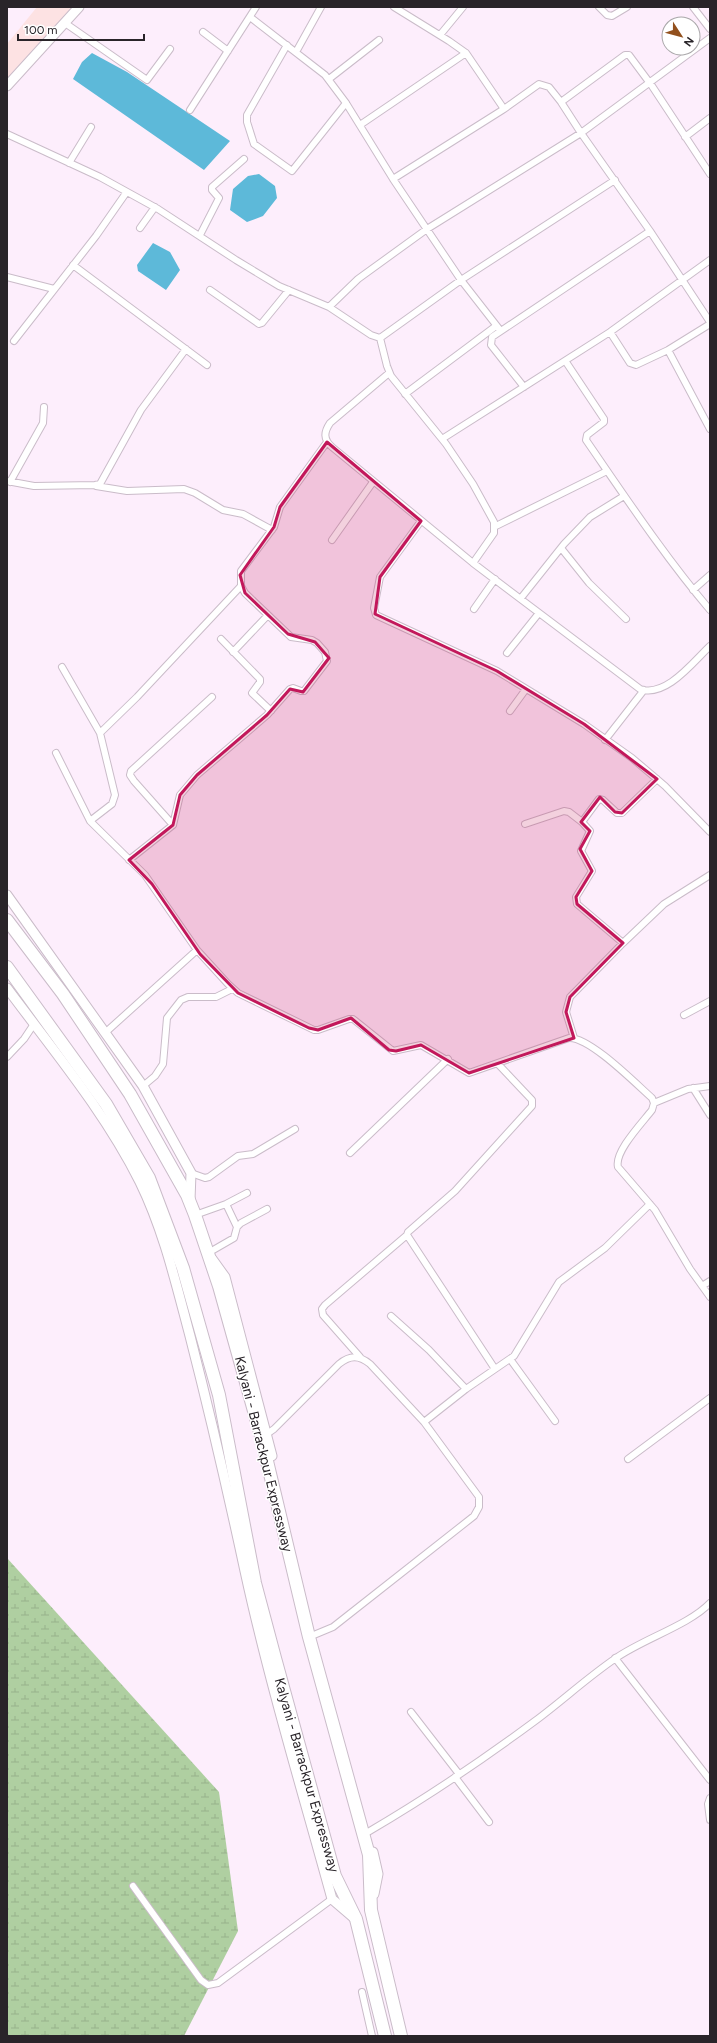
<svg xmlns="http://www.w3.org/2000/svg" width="717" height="2043" viewBox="0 0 717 2043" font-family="Figtree,sans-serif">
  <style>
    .commercial { fill: #fde2e3 }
    .wetland { fill: url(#wetland-marsh) }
    .water { fill: #5db9d9 }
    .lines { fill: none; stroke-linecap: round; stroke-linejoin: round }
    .street-casing { stroke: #cabcc9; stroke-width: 8 }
    .secondary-casing { stroke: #cabcc9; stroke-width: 11 }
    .highway-casing { stroke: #cabcc9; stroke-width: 14 }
    .street { stroke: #fff; stroke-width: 6 }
    .secondary { stroke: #fff; stroke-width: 9 }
    .highway { stroke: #fff; stroke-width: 12 }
    .marked { fill: #c2185b; fill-opacity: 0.2; stroke: #c2185b; stroke-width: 3; stroke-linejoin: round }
    .labels { text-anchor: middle; stroke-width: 3; stroke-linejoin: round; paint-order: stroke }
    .street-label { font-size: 14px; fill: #292429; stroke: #fff }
  </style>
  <defs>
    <pattern id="wetland-marsh" width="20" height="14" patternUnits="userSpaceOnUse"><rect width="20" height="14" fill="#afcfa1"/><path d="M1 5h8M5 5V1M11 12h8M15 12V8" fill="none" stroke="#97b28b"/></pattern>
  </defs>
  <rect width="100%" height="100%" fill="#fdeefc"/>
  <path class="commercial" d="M37,7H76L7,82V44Z"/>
  <path class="wetland" d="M7,1558L219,1792L238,1931L184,2036H7Z"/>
  <path class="water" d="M92,53L127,72L230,141L204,170L73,79L82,62Z
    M259,174L275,186L277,198L263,216L247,222L230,210L233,189L248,176Z
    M153,243L170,252L180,270L166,290L138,271L137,265Z"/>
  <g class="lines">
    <g class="street-casing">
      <path id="street" d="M394,7L449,41L466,53L504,109
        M599,7L607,15L612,16L627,7
        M693,7L710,29
        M250,17L325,75L346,103L393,179L461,280L500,330
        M65,23L147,80L170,49
        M203,32L228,51
        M440,35L463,7
        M287,45L247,115V122L254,144L292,171L346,103
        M296,52L321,7
        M329,79L379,40
        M561,102L625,55H629L652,86L710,174
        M190,110L256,7
        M360,125L466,53
        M7,134L100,177L158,209L236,260L279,286L329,307L371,335L380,338L461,280L615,180
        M685,137L710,118
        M69,163L91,127
        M393,179L504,109L539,84L549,87L561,102L581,133L650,231
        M140,228L155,207
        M200,235L219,198L212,190V187L244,159
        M73,265L207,365
        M7,277L54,289
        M210,290L259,324L262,323L289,290
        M329,307L358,279L427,229L581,133L710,38
        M610,332L630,363L636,365L668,350L710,324
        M380,338L387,366L391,376L446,444L473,484L494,522V533L473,563
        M14,341L96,236L126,193
        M668,350L710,429
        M566,362L604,419V422L587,435L586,440C626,498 665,557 710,610
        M389,373L330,423C324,432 323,439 332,447L473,563L640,689C666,698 693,662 710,646
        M524,387L491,345L492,337L650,231L710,322
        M405,394L496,326
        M442,439L610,332L710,260
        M7,481L34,486L95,485L100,484L141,410L186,349
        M10,482L43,423L44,407
        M96,486L127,491L184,489L195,493L223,510L243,514L272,530
        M421,521L380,577L374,608L376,615L497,671L584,724L632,758L665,786L710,832
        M496,526L607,471
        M332,540L373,482
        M561,548L589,583L626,619
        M693,590L710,575
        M521,598L564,544L590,517L624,496
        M474,609L495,579
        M221,639L260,679V682L252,693L271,711
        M233,652L268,615
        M507,653L539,613
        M62,667L100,733L115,795L112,804L90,821
        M510,711L526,689
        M100,733L137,697L241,586
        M605,740L644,690
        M56,753L90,821L145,875L197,950L228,984L238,993L314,1030H318L349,1019H353L393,1051L421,1045L469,1073L569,1038C590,1037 636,1084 652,1098L654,1103L652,1110C642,1123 614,1152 618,1167L655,1210L690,1269L710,1297
        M525,824L564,811L569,812L582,822
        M173,825L134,781L130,775L131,771L212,697
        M129,860L173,825L180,795L197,775L267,715L290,689L293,688L301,691H304L327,661L325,652L317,643L312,640L291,637L245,593L241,586V571L274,527L280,507L327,442
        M623,943L577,904L576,897L592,871L581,851L590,831L582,822L599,799L603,800L617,813H622L657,779
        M684,1015L710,1001
        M106,1032L197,950
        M574,1038L566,1012L570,997L623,943L664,904L710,875
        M7,1057L24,1039L34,1024
        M143,1086L155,1076L163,1064L167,1018L181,1000L188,997H216L232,989
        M693,1088L710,1115
        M654,1103L688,1089L710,1086
        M350,1153L448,1059
        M191,1173L205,1178L209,1177L238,1156L253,1154L295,1129
        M226,1204L237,1227
        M195,1215L226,1204L247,1193
        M208,1253L234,1238L237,1227L241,1223L267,1209
        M702,1286L710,1281
        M391,1316L429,1350L466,1389
        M360,1357L323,1315L322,1309L325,1305L407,1235
        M510,1359L555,1421
        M495,1369L407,1235L408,1232L455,1191L532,1106V1100L498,1064
        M424,1422L466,1389L514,1356L559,1282L605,1248L650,1204
        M264,1436L274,1429L339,1364C350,1355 359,1355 370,1364L424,1422L479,1497V1507L474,1516L333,1627L309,1637
        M628,1459L710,1398
        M615,1658L710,1780
        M411,1712L459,1774
        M455,1777L489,1822
        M710,1798L708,1804L710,1820
        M368,1832C426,1798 481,1761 535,1721C562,1701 588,1677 616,1658C643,1639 689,1625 710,1603
        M133,1886L201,1980L208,1985L218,1983L332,1899
        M362,1992L372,2036"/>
    </g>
    <g class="secondary-casing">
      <path id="secondary" d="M7,86L79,7
        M7,895L143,1086L191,1173L190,1200
        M7,988C53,1050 105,1112 140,1182C164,1231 176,1284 190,1336C210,1414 228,1492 245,1571C269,1681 302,1790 332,1899L353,1917
        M212,1259L225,1277L272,1456
        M373,1852L378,1874L374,1894"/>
    </g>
    <g class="highway-casing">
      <path id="highway" d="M7,920L63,994L130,1094L187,1195L195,1215L219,1286L261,1436L309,1637L369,1855L371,1910L401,2036
        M7,967L106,1104L149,1178L183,1268L219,1395L255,1583L275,1658L335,1876L356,1919L385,2036"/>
    </g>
    <use href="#street" class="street"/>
    <use href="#secondary" class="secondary"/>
    <use href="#highway" class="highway"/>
  </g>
  <path class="marked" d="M327,442L421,521L380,577L375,614L497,671L584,724L657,779L622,813L615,812L600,797L581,822L590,831L580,849L592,871L576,897L577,904L623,943L570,997L566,1012L574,1038L469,1073L421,1045L396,1051L389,1050L351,1018L318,1030L309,1028L238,993L200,954L152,884L129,860L173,825L180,795L197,775L267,715L290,689L303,692L329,658L315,642L288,634L245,593L240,575L274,527L280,507Z"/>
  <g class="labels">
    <g class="street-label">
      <text transform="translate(264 1454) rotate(76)" y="5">Kalyani - Barrackpur Expressway</text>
      <text transform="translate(307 1775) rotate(74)" y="5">Kalyani - Barrackpur Expressway</text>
    </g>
  </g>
  <rect width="717" height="2043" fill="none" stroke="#292429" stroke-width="16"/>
  <g transform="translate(681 36) rotate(126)"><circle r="19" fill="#ffffff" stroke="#a9a7a9"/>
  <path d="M0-3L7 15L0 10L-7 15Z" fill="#92501d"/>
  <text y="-6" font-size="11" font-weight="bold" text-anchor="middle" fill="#292429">N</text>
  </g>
  <path d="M18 34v6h126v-6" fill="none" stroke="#292429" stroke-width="2"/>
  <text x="24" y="34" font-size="12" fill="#292429" stroke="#ffffff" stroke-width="3" paint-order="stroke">100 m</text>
</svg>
